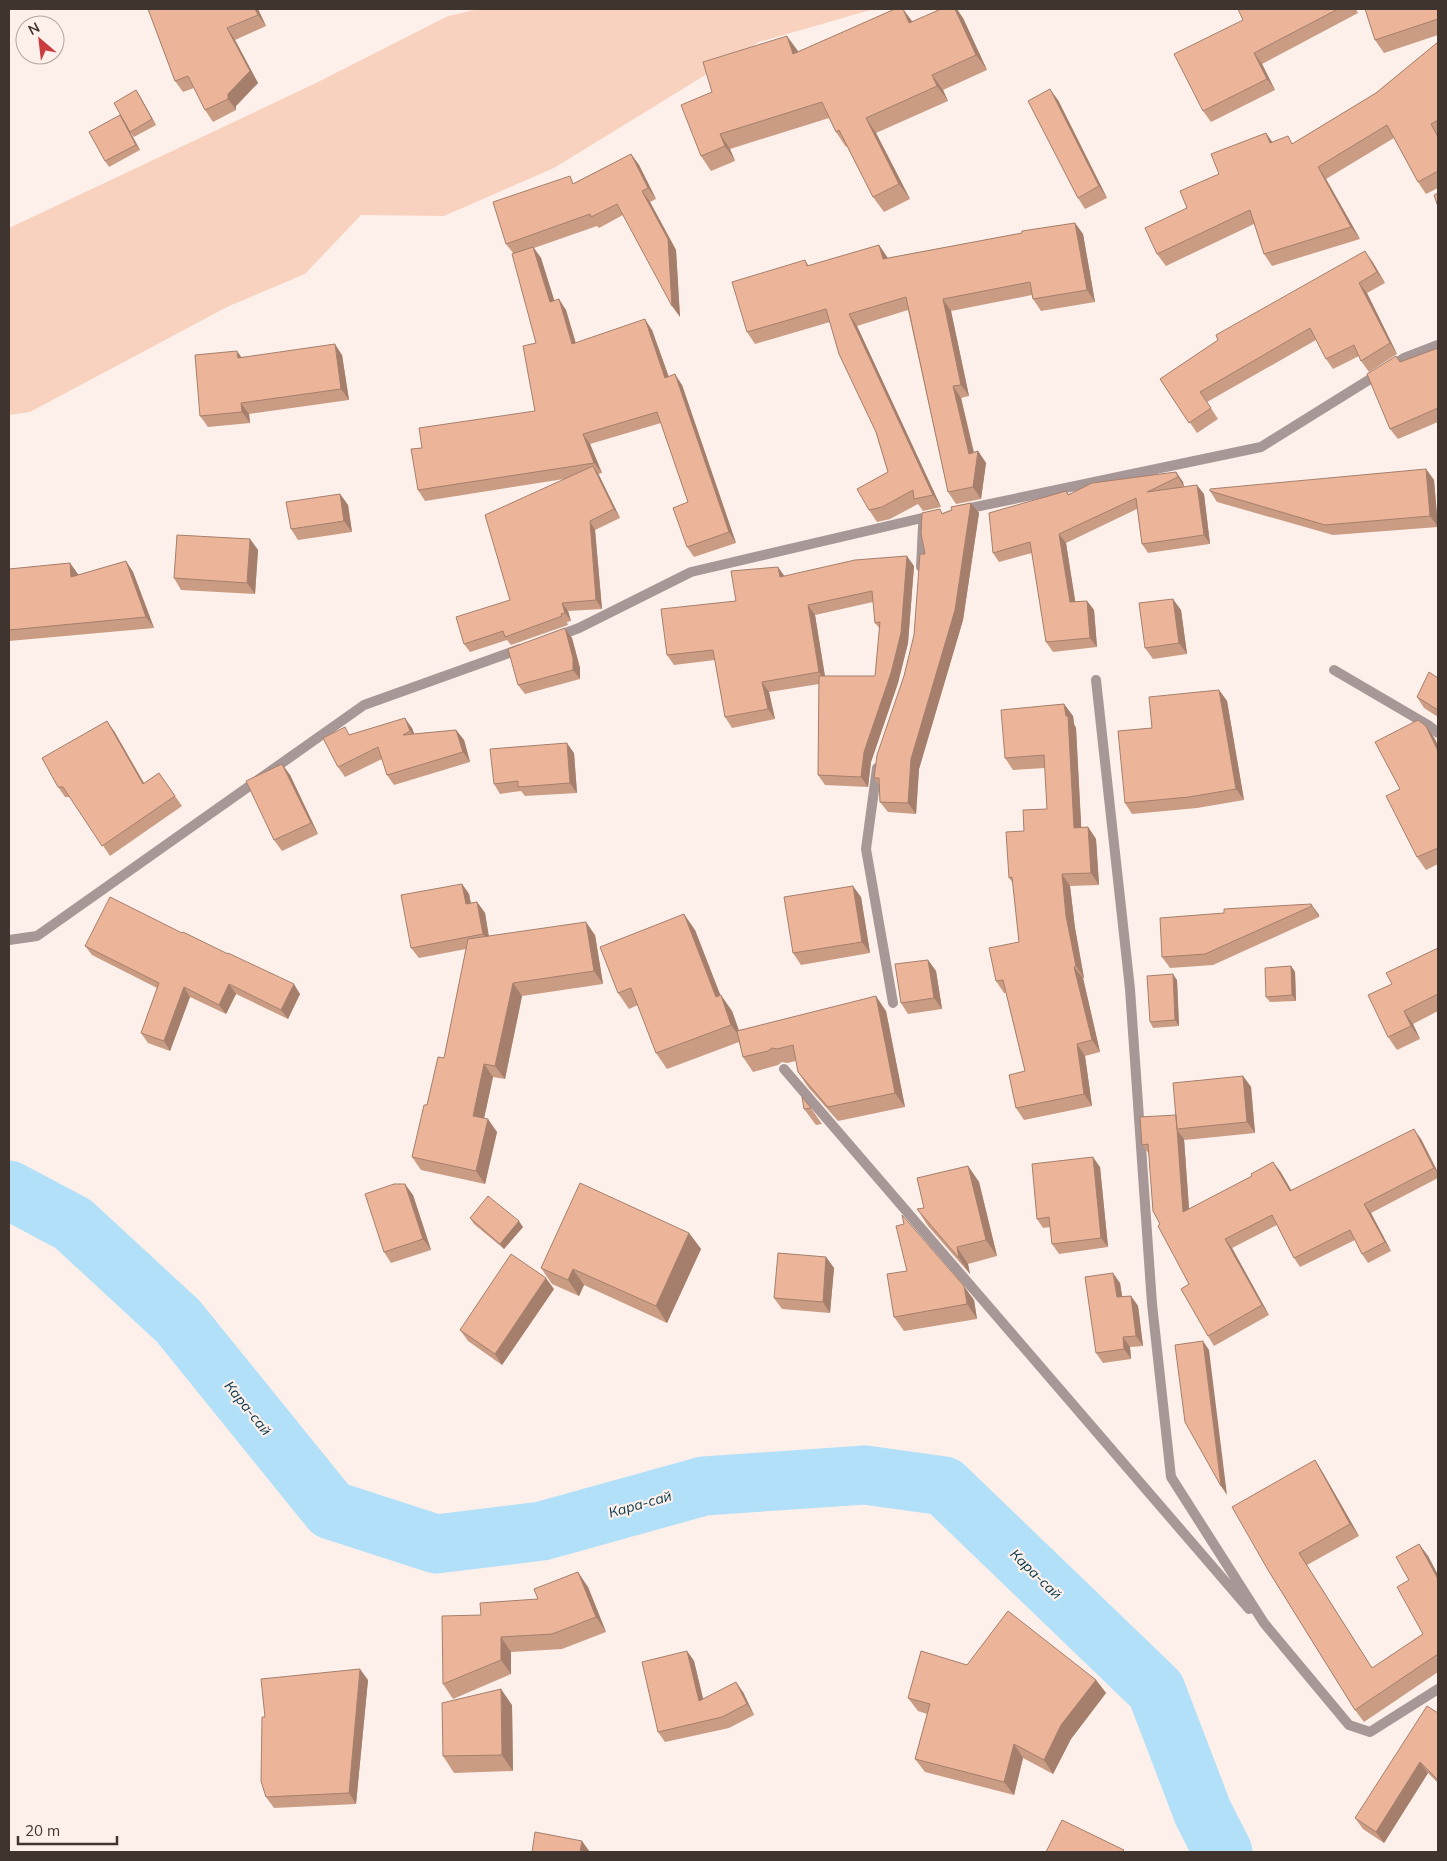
<svg xmlns="http://www.w3.org/2000/svg" width="1447" height="1861" viewBox="0 0 1447 1861" font-family="Mulish,sans-serif">
  <style>
    .green { fill: #f9d2bf }
    .lines { fill: none; stroke-linecap: round; stroke-linejoin: round }
    .river { stroke: #b2e0f9; stroke-width: 59 }
    .street { stroke: #a79897; stroke-width: 10 }
    .wall { fill: #cb9c84; fill-rule: evenodd }
    .shaded-wall { fill: #a57f6c }
    .building { fill: #ecb59a; stroke: #a57f6c }
    .labels { text-anchor: middle; stroke-width: 4.5; stroke-linejoin: round; paint-order: stroke }
    .water-label { font-size: 14px; font-style: italic; fill: #02364b; stroke: #fdf0ea }
  </style>
  <rect width="100%" height="100%" fill="#fdf0ea"/>
  <path class="green" d="M479,9H874L759,42L554,168L444,216L361,215L305,274L227,307L30,412L9,415V228L314,84L448,16Z"/>
  <g class="lines">
    <path class="river" d="M9,1190L73,1224L178,1321L331,1510L436,1544L542,1531L704,1486L865,1475L944,1486L1156,1690L1203,1813L1223,1852"/>
    <path class="street" d="M961,510L1261,447L1404,358L1438,345
      M921,567L923,526
      M555,637L579,628L691,572L935,515
      M1334,670L1428,725L1438,733
      M1096,680L1130,989L1152,1304L1171,1477L1264,1623L1349,1725
      M877,768L866,849L893,1003
      M9,940L37,936L364,705L520,649
      M784,1069L1249,1609
      M1345,1720L1349,1725L1370,1732L1438,1689"/>
  </g>
  <path class="wall" d="M148,9H258L266,26L235,40L258,83L236,106V110L213,122L205,110L194,88L183,92L175,81Z
    M895,9H903L912,22L963,18L987,70L943,90L948,101L876,133L910,199L884,212L873,197L847,146L846,147L836,132L829,118L730,149L735,161L711,171L701,156L712,92L798,51V52Z
    M1238,9H1356L1358,13L1262,64L1275,90L1211,122L1203,111L1243,20Z
    M1438,9V35L1384,53L1375,40Z
    M1438,42V188L1426,194L1418,182L1394,138L1326,179L1360,239L1272,266L1264,254L1254,224L1166,266L1157,254L1187,208L1219,174L1266,133L1272,142L1294,143L1376,93Z
    M136,90L156,125L134,137L130,132Z
    M1058,100L1107,198L1085,209L1078,198Z
    M120,115L124,121L140,150L109,167L105,161Z
    M631,154L639,165L656,199L650,202L676,250L680,317L623,215L599,228L597,226L534,248L541,258L554,301L566,310L576,343L652,330L669,377L682,385L736,543L694,557L687,547L688,502L661,423L590,444L602,473L598,474L620,518L595,530L602,609L568,611L571,621L567,622L568,625L511,645L507,640L470,652L464,644L510,600L564,479L425,501L418,490L422,448L535,411L536,343L513,253L506,244L574,183Z
    M1075,223L1083,234L1095,302L1041,311L1033,299L1032,295L951,311L969,396L961,398L974,452L978,451L986,463L981,499L956,504L948,492L908,310L857,326L941,507L923,511L918,504L890,519L877,522L869,510L888,472L876,432L830,322L755,344L747,332L805,260L809,266L879,245L888,258Z
    M1372,261L1385,283L1367,293L1397,354L1369,372L1361,361L1359,356L1333,369L1326,359L1316,340L1207,402L1218,419L1197,433L1160,379Z
    M1438,348V422L1398,439L1390,429L1400,362Z
    M342,355L349,400L249,414L250,423L208,427L200,416L241,357Z
    M1426,469L1434,480L1438,527L1333,535L1217,502L1210,491Z
    M1176,472L1183,482L1184,487H1183L1204,494L1210,544L1148,553L1142,544L1137,509L1066,543L1075,602L1087,601L1094,610L1097,647L1053,652L1046,642L1032,553L999,562L993,553L1066,491L1068,494Z
    M340,494L348,505L352,532L298,540L291,529Z
    M971,503L979,513L963,620L919,769L916,814L888,812L880,802L879,785L874,778L904,676L914,635L925,554L940,509L942,513Z
    M250,539L258,550L255,594L181,590L174,578Z
    M126,561L133,572L154,628L9,641V569L70,563L78,575Z
    M914,566L908,643L898,683L871,762L868,787L825,785L818,775L819,684L769,692L775,719L732,728L725,717L715,660L674,665L667,655L778,567L784,576ZM873,602L875,623L880,629L875,676H825L815,615Z
    M1181,610L1187,654L1153,659L1145,648Z
    M565,628L572,638L580,668V679L525,694L518,685Z
    M1438,678V717L1424,708L1417,697Z
    M1219,690L1227,701L1244,800L1197,808L1132,814L1125,803L1152,728Z
    M1064,704L1073,716L1074,724L1076,728L1081,827H1088L1096,839L1099,885L1070,886L1075,928L1084,978H1083L1100,1052L1085,1056L1092,1106L1024,1120L1016,1108L1025,1071L1006,993H1004L996,981L1019,942L1013,883L1009,878L1024,831L1047,809L1045,768L1013,770L1005,758Z
    M1426,726L1435,739L1438,746V864L1426,870L1417,857L1400,789Z
    M412,728L414,734L456,730L464,740L470,762L394,785L387,775L382,759L345,777L338,767L350,734Z
    M114,731L144,783L159,773L182,806L110,856L70,797H65L58,787Z
    M574,753L577,793L525,796L521,791L500,794L494,784Z
    M282,764L290,775L318,834L282,851L274,840Z
    M462,884L469,894L471,903L477,902L485,913L489,936L595,935L603,984L522,996L505,1079L493,1077L484,1118L497,1132L485,1184L421,1170L412,1157L427,1105L444,1058L466,949L419,958L411,948Z
    M861,897L870,953L801,965L793,953Z
    M1311,904L1319,915V917L1213,965L1170,968L1162,957Z
    M695,930L720,995L732,1011L739,1030L886,1011L905,1107L838,1121L808,1087L798,1072L796,1061L787,1063L782,1062L778,1065L753,1072L743,1057L739,1042L667,1069L656,1053L638,1005L629,1009L618,993Z
    M85,946L300,994L288,1019L236,994L226,1014L190,997L170,1051L148,1043L141,1033L157,988L92,955Z
    M1438,948V1011L1413,1024L1420,1039L1397,1050L1388,1037L1392,984Z
    M928,960L936,971L942,1009L908,1014L901,1003Z
    M1291,966L1295,972L1296,1001L1270,1002L1266,997Z
    M1177,980L1179,1026L1153,1028L1150,1022Z
    M1243,1076L1251,1087L1255,1133L1185,1140L1184,1139L1189,1209L1280,1171L1291,1190L1421,1139L1438,1172V1178L1371,1213L1391,1251L1368,1263L1362,1254L1355,1240L1300,1267L1294,1258L1277,1225L1232,1248L1269,1315L1214,1346L1208,1336L1189,1284L1160,1224L1149,1154L1142,1145L1176,1115Z
    M811,1108L822,1124L816,1125L804,1109Z
    M968,1166L979,1182L997,1256L968,1264L970,1274L928,1226L917,1209L924,1208Z
    M1100,1167L1108,1247L1059,1254L1052,1244L1050,1227L1043,1228L1037,1219Z
    M413,1195L431,1250L391,1263L384,1252Z
    M470,1218L523,1227L504,1249L474,1224Z
    M689,1233L701,1249L667,1323L584,1285L579,1296L552,1284L541,1268Z
    M826,1257L834,1268L830,1313L782,1309L774,1298Z
    M1120,1283L1122,1297L1131,1296L1138,1306L1143,1346L1130,1347L1131,1359L1103,1363L1096,1353Z
    M554,1289L502,1365L468,1341L460,1330Z
    M974,1300L977,1319L904,1331L894,1317Z
    M1315,1460L1323,1473L1359,1536L1307,1565L1372,1668L1423,1634L1409,1580L1419,1544L1428,1556L1438,1575V1672L1364,1722L1355,1710L1268,1570Z
    M588,1587L606,1632L562,1649L511,1652V1674L453,1699L443,1684L481,1615L538,1599Z
    M687,1651L694,1661L703,1699L743,1692L754,1715L729,1728L665,1742L658,1732Z
    M967,1665L1096,1680L1106,1693L1071,1739L1053,1774L1023,1758L1014,1795L925,1772L915,1759L927,1714L918,1711L908,1698Z
    M368,1680L356,1804L274,1808L266,1797Z
    M512,1705L513,1771L454,1773L443,1756Z
    M1438,1713V1783L1428,1773L1384,1843L1363,1829L1355,1818Z"/>
  <path class="shaded-wall" d="M255,9H258L266,26L258,15Z
    M903,9L912,21L920,38L909,23Z
    M955,9H957L963,18L987,70L976,55Z
    M227,28L235,40L258,83L236,106V110L228,99Z
    M787,36L798,51L803,69L793,54Z
    M1254,53L1262,64L1275,90L1267,79Z
    M932,75L943,90L948,101L937,86Z
    M1050,89L1058,100L1107,198L1099,186Z
    M136,90L140,96L156,125L152,119Z
    M120,115L124,121L140,150L136,145Z
    M866,118L876,133L910,199L899,184Z
    M1266,133L1275,146L1270,143Z
    M720,134L730,149L735,161L725,146Z
    M631,154L639,165L656,199L648,188Z
    M1318,167L1326,179L1360,239L1351,227Z
    M642,191L650,202L676,250L680,317L672,306Z
    M1075,223L1083,234L1095,302L1087,290Z
    M879,245L887,257L891,271L883,259Z
    M533,247L541,258L558,312L550,302Z
    M1365,251L1372,261L1385,283L1377,272Z
    M1359,283L1367,293L1397,354L1390,343Z
    M559,299L566,310L579,355L572,344Z
    M943,299L951,311L969,396L961,385Z
    M849,314L857,326L941,507L933,495Z
    M645,319L652,330L673,389L665,378Z
    M335,344L342,355L349,400L341,389Z
    M237,351L245,362L238,358Z
    M675,374L682,385L736,543L729,532Z
    M953,386L961,398L976,463L978,451L986,463L981,499L973,487L969,454Z
    M241,403L249,414L250,423L242,412Z
    M583,434L590,444L602,473L594,463Z
    M593,466L599,475L620,518L614,509Z
    M1426,469L1434,480L1438,527L1430,516Z
    M1176,472L1183,482L1184,487L1178,477Z
    M1197,485L1204,494L1210,544L1204,535Z
    M340,494L348,505L352,532L344,521Z
    M971,503L979,513L963,620L919,769L916,814L908,803L911,759Z
    M590,521L595,530L602,609L596,600Z
    M1059,534L1066,543L1077,612L1070,602Z
    M250,539L258,550L255,594L247,583Z
    M907,556L914,566L908,643L898,683L871,762L868,787L861,777L864,752Z
    M126,561L133,572L154,628L146,617Z
    M70,563L78,574L79,588L71,577Z
    M778,567L785,577H780Z
    M1173,599L1181,610L1187,654L1179,643Z
    M1087,601L1094,610L1097,647L1090,638Z
    M562,603L568,611L571,621L565,613Z
    M808,605L815,615L826,683L819,672Z
    M565,628L572,638L580,668V679L573,670Z
    M762,682L769,692L775,719L768,709Z
    M1219,690L1227,701L1244,800L1236,789Z
    M1064,704L1073,716L1074,724L1076,728L1082,840L1074,828Z
    M405,718L412,728L417,741L410,731Z
    M107,721L114,731L150,794L143,784Z
    M1426,726L1435,739L1438,746V751Z
    M456,730L464,740L470,762L463,752Z
    M567,743L574,753L577,793L570,783Z
    M282,764L290,775L318,834L311,823Z
    M1088,827L1096,839L1099,885L1091,873Z
    M1062,874L1070,886L1075,928L1084,978L1076,966L1066,916Z
    M462,884L469,894L473,915L466,904Z
    M853,886L861,897L870,953L862,942Z
    M477,902L485,913L490,945L483,934Z
    M1311,904L1319,915V917L1312,906Z
    M684,914L695,930L727,1012L716,997Z
    M586,922L595,935L603,984L594,971Z
    M928,960L936,971L942,1009L934,998Z
    M1291,966L1295,972L1296,1001L1292,995Z
    M1074,967L1083,978L1100,1052L1092,1040Z
    M1173,974L1177,980L1179,1026L1175,1020Z
    M513,983L522,996L505,1079L495,1066Z
    M229,984L236,994L226,1014L219,1005Z
    M294,984L300,994L288,1019L281,1010Z
    M184,987L190,997L170,1051L164,1041Z
    M721,995L732,1011L742,1040L731,1025Z
    M876,996L886,1011L905,1107L895,1093Z
    M1404,1011L1413,1024L1420,1039L1411,1026Z
    M1077,1044L1085,1056L1092,1106L1084,1094Z
    M484,1064L493,1077L482,1128L473,1116Z
    M1243,1076L1251,1087L1255,1133L1247,1122Z
    M488,1119L497,1132L485,1184L476,1171Z
    M1414,1129L1421,1139L1438,1173L1434,1168Z
    M1177,1130L1184,1139L1190,1222L1183,1212Z
    M1093,1157L1100,1167L1108,1247L1101,1238Z
    M1273,1162L1280,1171L1297,1200L1290,1191Z
    M968,1166L979,1182L997,1256L986,1240Z
    M405,1184L413,1195L431,1250L423,1239Z
    M1364,1204L1371,1213L1391,1251L1385,1242Z
    M519,1221L523,1227L504,1249L500,1244Z
    M689,1233L701,1249L667,1323L656,1306Z
    M1225,1239L1232,1248L1269,1315L1262,1305Z
    M957,1247L968,1264L970,1274L959,1258Z
    M826,1257L834,1268L830,1313L823,1302Z
    M573,1269L584,1285L579,1296L568,1280Z
    M1113,1273L1120,1283L1124,1307L1117,1297Z
    M546,1278L554,1289L502,1365L495,1354Z
    M964,1286L974,1300L977,1319L967,1304Z
    M1131,1296L1138,1306L1143,1346L1136,1336Z
    M1123,1337L1130,1347L1131,1359L1124,1349Z
    M1203,1341L1209,1350L1227,1495L1221,1486Z
    M1315,1460L1323,1473L1359,1536L1350,1524Z
    M1419,1544L1428,1556L1438,1575V1579Z
    M578,1572L588,1587L606,1632L596,1617Z
    M501,1637L511,1652V1674L501,1660Z
    M687,1651L694,1661L706,1711L699,1701Z
    M360,1669L368,1680L356,1804L349,1793Z
    M1096,1680L1106,1693L1071,1739L1053,1774L1044,1760L1061,1725Z
    M736,1682L743,1692L754,1715L747,1704Z
    M501,1689L512,1705L513,1771L502,1755Z
    M1014,1744L1023,1758L1014,1795L1004,1782Z
    M1420,1762L1428,1773L1384,1843L1376,1832Z
    M582,1841L590,1852H580Z"/>
  <path class="building" d="M148,9H255L258,15L227,28L250,71L228,94V99L205,110L188,76L175,81Z
    M895,9H903L909,23L941,9H955L976,55L932,75L937,86L866,118L899,184L873,197L839,130L836,132L822,102L720,134L725,146L701,156L681,105L712,92L703,62L787,36L793,54Z
    M1238,9H1338L1254,53L1267,79L1203,111L1174,54L1243,20Z
    M1365,9H1438V19L1375,40Z
    M1438,42V120L1431,124L1438,137V171L1418,182L1387,125L1318,167L1351,227L1264,254L1250,210L1157,254L1145,228L1187,208L1180,191L1219,174L1211,154L1266,133L1270,143L1288,136L1292,144L1376,93Z
    M1050,89L1099,186L1078,198L1028,101Z
    M136,90L152,119L130,132L114,103Z
    M120,115L136,145L105,161L89,132Z
    M631,154L648,188L642,191L668,239L672,306L617,204L591,217L590,214L506,244L493,202L570,176L573,184Z
    M1438,193V207L1434,195Z
    M1075,223L1087,290L1033,299L1030,282L943,299L961,385L953,386L969,454L978,451L973,487L948,492L906,297L849,314L933,495L914,499L913,490L882,507L869,510L857,489L888,472L876,432L839,354L826,309L747,332L732,282L805,260L807,266L879,245L883,259L1022,233V231Z
    M533,247L550,302L559,299L572,344L645,319L665,378L675,374L729,532L687,547L673,508L688,502L657,412L583,434L594,463L418,490L411,449L422,448L419,428L535,411L523,346L536,343L512,254Z
    M1365,251L1377,272L1359,283L1390,343L1361,361L1354,345L1326,359L1310,328L1200,392L1211,408L1189,423L1160,379L1218,340L1216,335Z
    M335,344L341,389L241,403L242,412L200,416L195,355L237,351L238,358Z
    M1438,348V408L1390,429L1367,374L1396,356L1400,362Z
    M593,466L614,509L590,521L596,600L562,603L565,613L561,614L562,616L505,637L503,631L464,644L456,617L510,600L485,515Z
    M1426,469L1430,516L1325,525L1210,491V489Z
    M1176,472L1178,477L1147,492L1197,485L1204,535L1142,544L1136,498L1059,534L1070,602L1087,601L1090,638L1046,642L1030,542L993,553L989,513L1066,491L1068,495L1092,483Z
    M340,494L344,521L291,529L286,502Z
    M971,503L955,610L911,759L908,803L880,802L879,778H874L877,755L904,676L914,635L920,554H925L921,533L922,513L940,509L942,514L952,510L951,507Z
    M177,535L250,539L247,583L174,578Z
    M907,556L901,633L891,673L864,752L861,777L818,775L819,676H875L880,622L875,623L872,591L808,605L819,672L762,682L768,709L725,717L713,650L667,655L661,609L736,601L731,571L778,567L780,577L855,560Z
    M126,561L146,617L9,630V569L70,563L71,577Z
    M1173,599L1179,643L1145,648L1139,603Z
    M565,628L573,658V670L518,685L508,649Z
    M1429,672L1438,678V710L1417,697Z
    M1219,690L1236,789L1189,797L1125,803L1118,731L1152,728L1149,697Z
    M1064,704L1066,716H1068L1074,828L1088,827L1091,873L1062,874L1066,916L1076,966L1074,967L1092,1040L1077,1044L1084,1094L1016,1108L1009,1075L1025,1071L1003,980L996,981L989,948L1019,942L1012,877L1009,878L1006,832L1024,831L1023,810L1047,809L1044,755L1005,758L1001,710Z
    M405,718L410,731L403,735L456,730L463,752L387,775L378,747L338,767L323,738L345,727L349,735Z
    M1418,720L1426,726L1438,751V848L1417,857L1386,796L1400,789L1375,742Z
    M107,721L143,784L159,773L175,796L102,846L63,787H58L42,758Z
    M567,743L570,783L518,787V781L494,784L490,749Z
    M282,764L311,823L274,840L246,781Z
    M462,884L466,904L477,902L483,934L411,948L401,895Z
    M853,886L862,942L793,953L784,897Z
    M110,897L182,933L183,932L228,954V953L294,984L281,1010L229,984L219,1005L184,987L164,1041L141,1033L159,983L85,946Z
    M1311,904L1312,906L1205,954L1162,957L1160,918L1224,913V909Z
    M684,914L716,997L721,995L731,1025L656,1053L631,988L618,993L600,947Z
    M586,922L594,971L513,983L495,1066L484,1064L473,1116L488,1119L476,1171L412,1157L424,1105H427L438,1057L444,1058L468,939Z
    M1438,948V994L1404,1011L1411,1026L1388,1037L1368,995L1392,984L1386,973Z
    M928,960L934,998L901,1003L895,964Z
    M1291,966L1292,995L1266,997L1265,968Z
    M1173,974L1175,1020L1150,1022L1147,976Z
    M876,996L895,1093L828,1107L798,1072L793,1045L777,1049L772,1048L768,1051L743,1057L737,1031Z
    M1243,1076L1247,1122L1177,1129L1173,1083Z
    M802,1097L811,1108L804,1109Z
    M1176,1115L1183,1212L1252,1176L1251,1174L1273,1162L1290,1191L1414,1129L1434,1168L1364,1204L1385,1242L1362,1254L1350,1230L1294,1258L1272,1215L1225,1239L1262,1305L1208,1336L1181,1289L1189,1284L1158,1226L1160,1224L1153,1211L1148,1144L1142,1145L1140,1117Z
    M1093,1157L1101,1238L1052,1244L1049,1217L1037,1219L1032,1164Z
    M968,1166L986,1240L957,1247L959,1258L917,1209L924,1208L917,1178Z
    M580,1183L689,1233L656,1306L573,1269L568,1280L541,1268Z
    M394,1184H405L423,1239L384,1252L365,1194Z
    M488,1196L519,1221L500,1244L470,1218Z
    M902,1215L964,1286L967,1304L894,1317L887,1274L907,1271L896,1226L904,1224Z
    M778,1253L826,1257L823,1302L774,1298Z
    M511,1254L546,1278L495,1354L460,1330Z
    M1113,1273L1117,1297L1131,1296L1136,1336L1123,1337L1124,1349L1096,1353L1085,1277Z
    M1203,1341L1221,1486L1185,1422L1175,1345Z
    M1315,1460L1350,1524L1299,1553L1372,1668L1423,1634L1397,1587L1409,1580L1396,1557L1419,1544L1438,1579V1654L1355,1710L1268,1570L1232,1507Z
    M578,1572L596,1617L552,1634L501,1637V1660L443,1684L442,1616L481,1615L480,1603L538,1599L534,1589Z
    M1008,1611L1096,1680L1061,1725L1044,1760L1014,1744L1004,1782L915,1759L930,1704L908,1698L921,1651L967,1665Z
    M687,1651L699,1701L736,1682L747,1704L722,1717L658,1732L642,1662Z
    M360,1669L349,1793L266,1797L261,1781L262,1717H265L261,1679Z
    M501,1689L502,1755L443,1756L442,1703Z
    M1427,1706L1438,1713V1780L1420,1762L1376,1832L1355,1818Z
    M1062,1820L1124,1850L1122,1852H1046Z
    M535,1832L582,1841L580,1852H532Z"/>
  <g class="labels">
    <g class="water-label">
      <text transform="translate(248 1408) rotate(51)" y="5">Кара-сай</text>
      <text transform="translate(640 1504) rotate(-16)" y="5">Кара-сай</text>
      <text transform="translate(1036 1574) rotate(44)" y="5">Кара-сай</text>
    </g>
  </g>
  <rect width="1447" height="1861" fill="none" stroke="#40342e" stroke-width="20"/>
  <g transform="translate(40 40) rotate(332)"><circle r="24" fill="#fdf0ea" stroke="#b1a59f"/>
  <path d="M0-4L9 19L0 12L-9 19Z" fill="#cb3c3e"/>
  <text y="-8" font-size="14" font-weight="bold" text-anchor="middle" fill="#40342e">N</text>
  </g>
  <path d="M18 1836v8h99v-8" fill="none" stroke="#40342e" stroke-width="2.5"/>
  <text x="25" y="1836" font-size="15" fill="#40342e" stroke="#fdf0ea" stroke-width="4" paint-order="stroke">20 m</text>
</svg>
